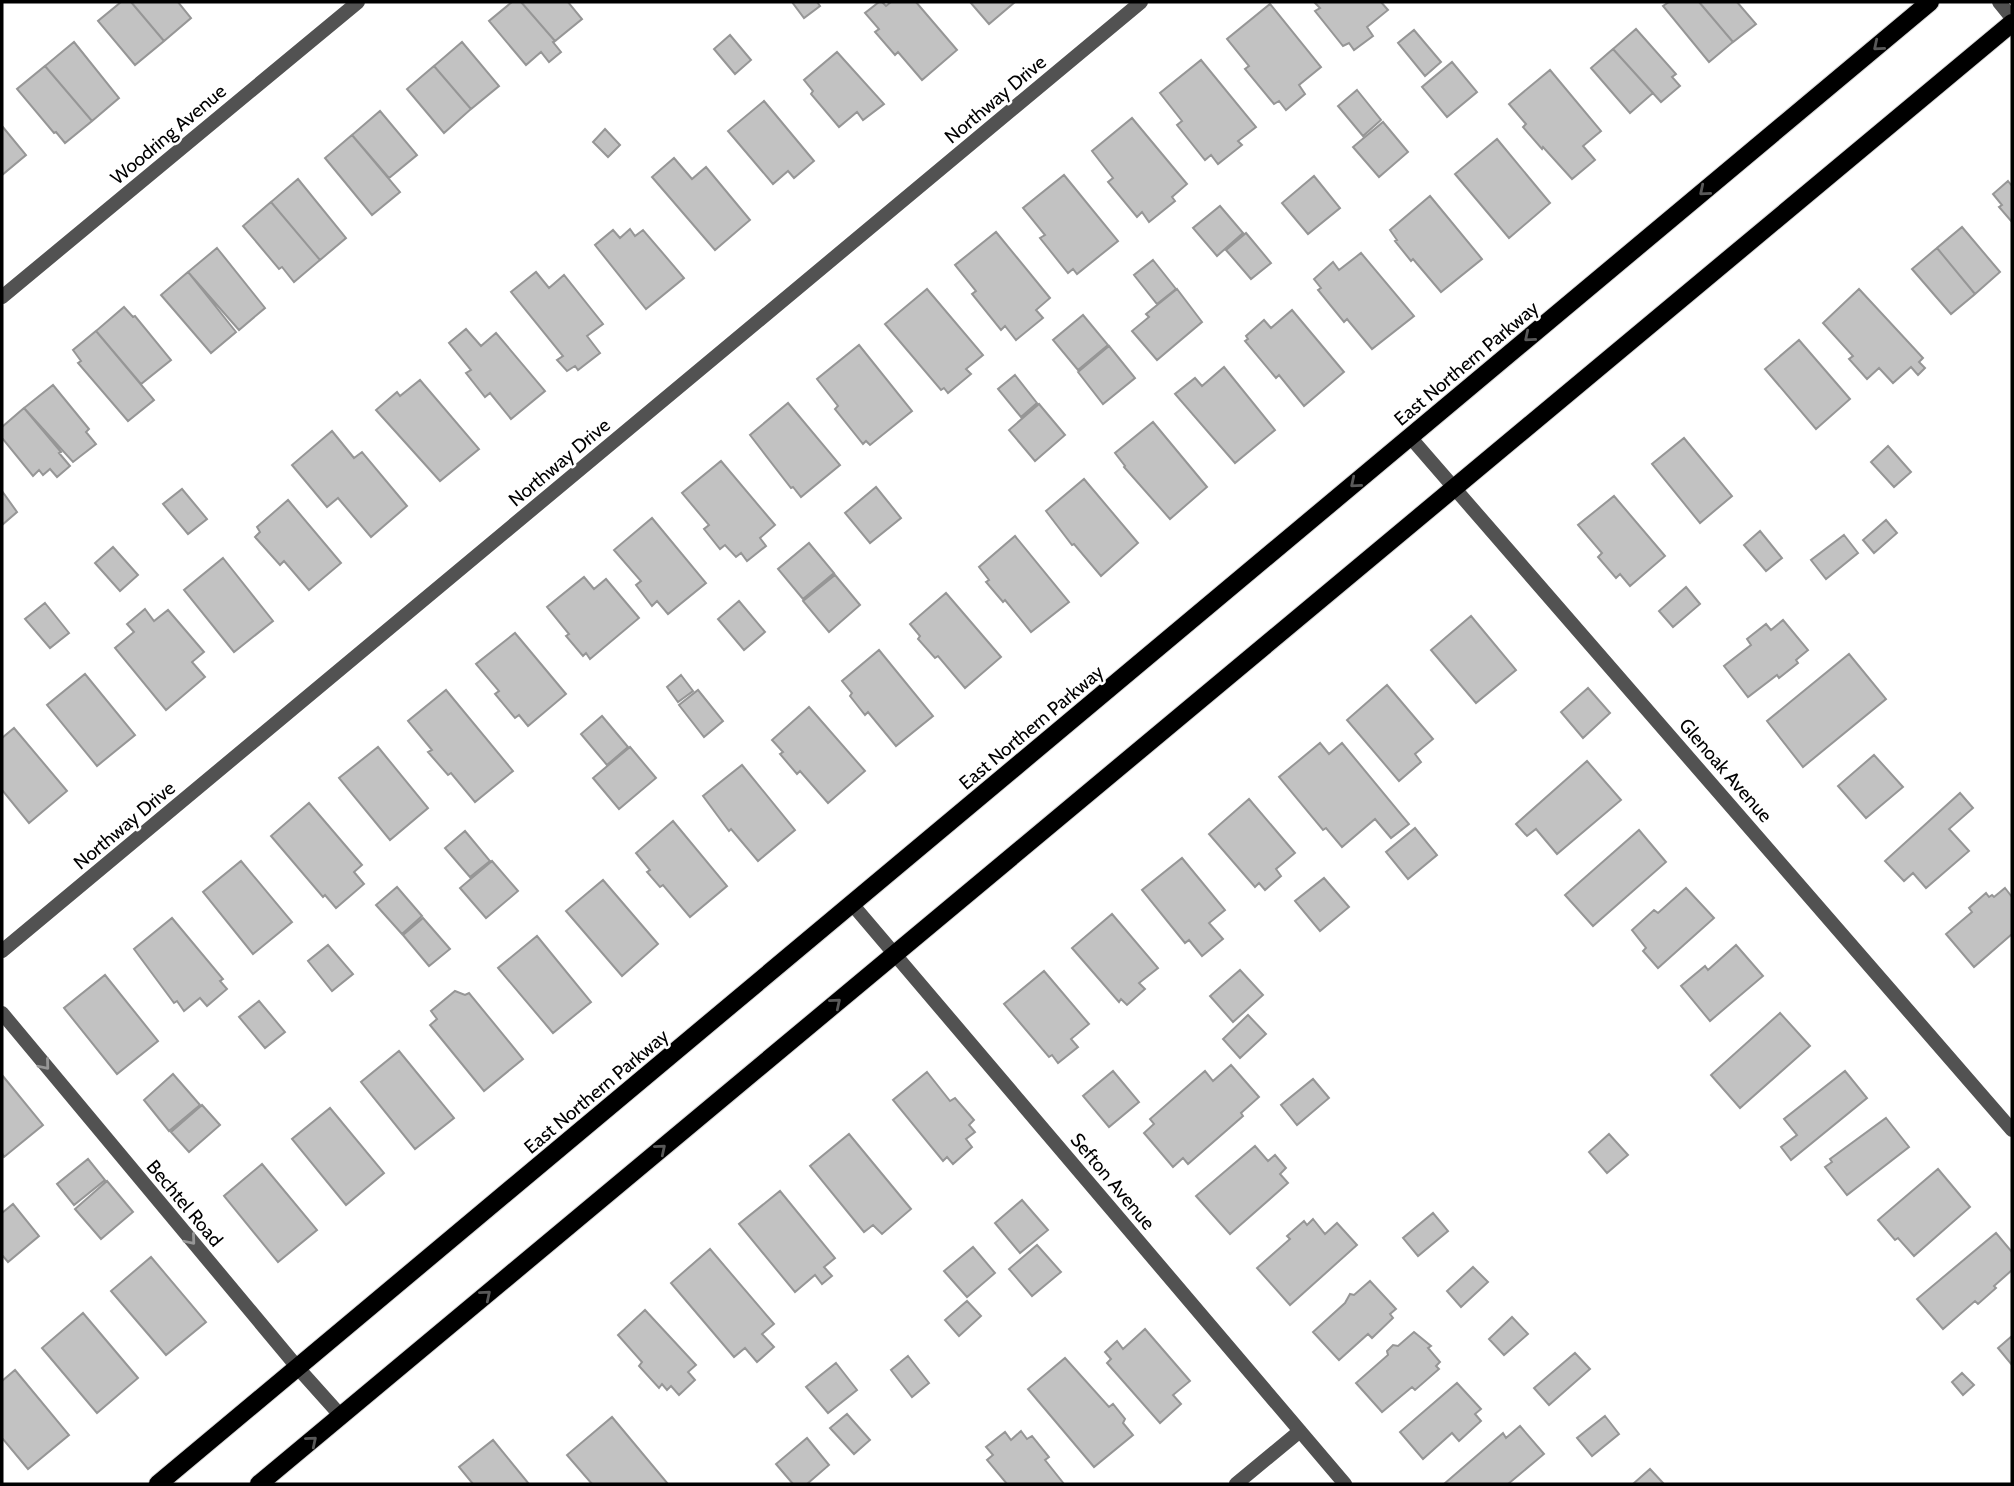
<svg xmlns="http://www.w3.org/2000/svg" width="2014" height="1486" viewBox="0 0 2014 1486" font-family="Cabin,sans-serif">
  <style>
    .building { fill: #c2c2c2; stroke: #969696; stroke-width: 2 }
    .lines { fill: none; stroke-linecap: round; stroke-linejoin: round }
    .primary-casing { stroke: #dbdbdb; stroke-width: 20 }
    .minor { stroke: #525252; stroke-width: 14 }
    .primary { stroke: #000; stroke-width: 18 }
    .oneway { stroke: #595959 }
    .oneway2 { stroke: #979797 }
    .labels { text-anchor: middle; stroke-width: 5; stroke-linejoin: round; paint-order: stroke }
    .street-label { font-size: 19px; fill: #000; stroke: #fff }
  </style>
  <rect width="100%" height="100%" fill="#fff"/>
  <path class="building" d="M121,2H131L164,41L135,65L98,21Z
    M131,2H178L191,18L164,41Z
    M512,2H521L555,41L553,42L561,52L549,62L541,52L526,65L489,21Z
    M521,2H568L582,19L555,41Z
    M792,2H817L820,6L804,18Z
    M879,2H882L886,6L891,2H916L957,50L922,80L898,52L895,55L875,32L879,29L865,13Z
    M970,2H1015L989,24Z
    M1314,2H1381L1388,10L1367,27L1373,36L1354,50L1349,43L1343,46L1315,11L1320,8Z
    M1669,2H1699L1733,42L1709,62L1663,6Z
    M1699,2H1737L1756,24L1733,42Z
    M1270,4L1321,67L1299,85L1305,94L1286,110L1279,101L1274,104L1245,69L1249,66L1227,39Z
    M1636,29L1676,74L1672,77L1680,86L1661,102L1613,49Z
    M1414,30L1441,62L1425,76L1398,43Z
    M730,35L751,60L735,74L714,49Z
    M74,42L119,98L92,121L45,66Z
    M462,42L499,86L471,109L434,66Z
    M1613,49L1653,93L1630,113L1591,68Z
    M837,52L884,104L863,120L857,112L839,127L811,94L813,91L804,80Z
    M1201,60L1256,127L1238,141L1242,145L1218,164L1211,155L1205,160L1177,125L1182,121L1160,93Z
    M1452,62L1477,92L1447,117L1422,87Z
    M45,66L92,121L65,143L56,132L54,133L17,89Z
    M434,66L471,109L444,133L407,89Z
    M1550,70L1601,131L1583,146L1595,160L1572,179L1543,147L1542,149L1523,127L1526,124L1509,104Z
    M1357,90L1381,120L1363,136L1338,106Z
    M764,101L814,161L794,178L788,171L773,184L728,131Z
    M380,111L417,155L389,178L352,135Z
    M1132,118L1187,184L1172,197L1175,201L1149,222L1142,212L1137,217L1108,182L1113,178L1092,151Z
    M1383,122L1408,152L1379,177L1353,147Z
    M2,126L26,155L2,175Z
    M605,129L620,145L608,157L593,142Z
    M352,135L400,192L372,215L325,158Z
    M1497,139L1550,203L1509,238L1455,174Z
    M674,158L692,179L706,167L750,220L715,250L652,177Z
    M1064,175L1118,241L1077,274L1073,269L1068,273L1040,238L1045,235L1023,208Z
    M1314,176L1340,208L1308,234L1282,203Z
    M298,179L346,238L320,260L271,202Z
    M2008,181L2012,186V222L1999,207L2002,205L1993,194Z
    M1430,196L1482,259L1441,292L1413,259L1411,261L1395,241L1397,240L1390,230Z
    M271,202L320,260L294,282L282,267L279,269L243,226Z
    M1220,206L1243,233L1217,256L1193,228Z
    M1962,227L2000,272L1975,294L1937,248Z
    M630,229L635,236L643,230L684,278L646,309L595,245L613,230L620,238Z
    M996,232L1050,298L1036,310L1043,318L1016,340L1005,326L1001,330L972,294L976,291L955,265Z
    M1246,233L1271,263L1251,279L1226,250Z
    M217,248L265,308L239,330L188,272Z
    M1937,248L1975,294L1951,314L1912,269Z
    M1361,253L1414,316L1372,349L1347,319L1344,322L1318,290L1321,288L1314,279L1333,262L1339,270Z
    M1153,260L1176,289L1157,304L1134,275Z
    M188,272L236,332L211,353L161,295Z
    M536,272L549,288L564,275L603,324L587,336L600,353L578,370L575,366L567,371L557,360L563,356L511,292Z
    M927,289L983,355L966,369L971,374L948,393L944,388L941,390L885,324Z
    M1177,289L1202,322L1157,360L1132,331L1149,317L1146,314Z
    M1859,289L1923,358L1919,362L1925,368L1918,375L1911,367L1893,383L1879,368L1867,379L1849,359L1853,356L1823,323Z
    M124,307L133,317L135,316L171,360L141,384L96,331Z
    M1292,310L1344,372L1304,406L1279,375L1276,378L1245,341L1248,339L1246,336L1264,320L1271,328Z
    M1083,315L1108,345L1078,370L1053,340Z
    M466,329L481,346L496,333L545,391L511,419L490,393L485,397L466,373L471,370L449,343Z
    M96,331L154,400L128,421L78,363L81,361L73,350Z
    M1799,340L1850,399L1816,429L1765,369Z
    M859,345L912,411L870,445L866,441L863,444L835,409L838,406L817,379Z
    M1109,346L1135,378L1103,404L1078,372Z
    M1224,367L1275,430L1235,463L1175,394L1195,378L1202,386Z
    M1015,375L1037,403L1021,417L998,389Z
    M420,380L479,449L440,481L376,410L397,392L400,396Z
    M53,385L89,429L86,432L96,444L73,462L24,408Z
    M788,403L840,465L801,497L793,487L791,488L750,435Z
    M1039,404L1065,435L1035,461L1009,430Z
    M24,408L61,452L59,453L70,466L57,477L50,469L43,475L39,470L33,476L2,438V427Z
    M1153,422L1207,487L1170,519L1124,467L1125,466L1115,453Z
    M332,431L354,458L362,452L407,506L371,537L338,498L327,507L292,465Z
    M1684,438L1732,496L1700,523L1652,464Z
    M1888,446L1911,472L1894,487L1871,462Z
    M721,461L775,525L760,538L766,546L747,561L741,553L736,557L725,545L720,549L704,529L709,525L682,493Z
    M1084,479L1138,543L1101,576L1074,544L1072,545L1046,511Z
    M876,487L901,518L870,543L845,513Z
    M182,489L207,519L188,534L163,504Z
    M2,491L17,512L2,525Z
    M1614,496L1665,556L1630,586L1620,574L1616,578L1598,557L1602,553L1578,525Z
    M288,500L341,563L309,590L284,561L280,565L255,537L260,532L257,527Z
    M652,518L706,583L668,614L657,601L652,606L636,585L641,581L614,550Z
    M1886,520L1897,533L1874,553L1863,540Z
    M1760,531L1782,558L1766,571L1744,545Z
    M1844,535L1858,553L1826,579L1811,560Z
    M1015,536L1069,602L1031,632L1005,600L1003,602L986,582L989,580L979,567Z
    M809,543L834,573L803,599L778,569Z
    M113,547L138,575L120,591L95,563Z
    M223,558L273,621L234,652L184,590Z
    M835,575L860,605L829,632L803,601Z
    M584,577L594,589L606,579L639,618L590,659L586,653L583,656L566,636L569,634L547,607Z
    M1686,587L1700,604L1673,627L1659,611Z
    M946,593L1001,657L965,688L938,656L935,658L918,639L920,636L910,624Z
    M739,601L765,632L744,650L718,619Z
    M45,603L69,633L50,648L25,619Z
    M145,609L154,621L168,610L204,652L192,662L205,677L166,710L115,648L134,632L127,624Z
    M1471,616L1516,670L1476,703L1431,650Z
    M1783,620L1808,650L1796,660L1798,663L1779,678L1777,675L1748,697L1724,666L1751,645L1747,639L1766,624L1771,630Z
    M515,633L566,694L528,726L519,715L515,718L495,694L499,691L476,664Z
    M879,650L933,716L896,746L868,712L865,715L850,696L852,693L842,681Z
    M1849,654L1886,699L1803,767L1767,721Z
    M85,674L135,735L97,766L47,705Z
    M681,675L693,691L678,702L667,687Z
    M1387,685L1433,739L1415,754L1421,762L1399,781L1347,720Z
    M1588,688L1610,713L1583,738L1561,712Z
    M446,690L513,771L475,802L451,773L448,775L428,752L432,750L408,721Z
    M698,690L723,721L704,737L679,705Z
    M809,707L865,771L828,803L800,771L797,774L780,754L783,752L772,740Z
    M602,716L628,747L607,765L581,734Z
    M14,728L67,791L29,823L2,790V738Z
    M1320,743L1329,754L1342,743L1409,824L1391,838L1375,819L1342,847L1326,828L1323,830L1279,777Z
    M378,747L428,808L390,840L339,778Z
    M630,747L656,778L619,809L593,778Z
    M1874,755L1903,787L1866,818L1838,786Z
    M1587,761L1621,800L1557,854L1536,829L1527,836L1516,824Z
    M742,765L795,830L758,861L731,829L729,831L703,796Z
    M1960,793L1973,808L1949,829L1969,851L1926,888L1913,873L1904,881L1885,861Z
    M1249,799L1295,853L1276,869L1281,876L1265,890L1259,883L1255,887L1209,834Z
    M309,803L362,865L354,872L364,884L336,908L325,895L323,897L271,836Z
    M673,821L727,886L690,917L663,885L660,887L647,872L650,870L636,853Z
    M1415,828L1437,855L1408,879L1386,852Z
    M1639,830L1666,862L1593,926L1565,895Z
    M465,831L490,861L470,877L445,848Z
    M1182,858L1225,910L1209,923L1223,939L1202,956L1189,940L1185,943L1142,890Z
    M241,861L292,922L253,954L203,892Z
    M492,861L518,891L486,918L460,888Z
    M1324,878L1349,907L1320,931L1295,901Z
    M603,880L658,944L622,976L566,911Z
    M397,887L422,916L402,934L376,905Z
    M1686,888L1714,918L1658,968L1643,951L1646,948L1632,930L1654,910L1658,913Z
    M2005,888L2012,897V934L1974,967L1946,934L1972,912L1969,908L1986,893L1989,897L1992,895L1994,897Z
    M1112,914L1158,968L1139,983L1145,989L1127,1005L1121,999L1119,1002L1072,948Z
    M172,918L223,979L220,981L227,989L207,1006L200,998L184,1011L177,1001L174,1003L134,949Z
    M423,918L450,949L429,966L403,935Z
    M537,936L591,1002L553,1033L498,968Z
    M328,945L353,974L332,991L308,961Z
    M1736,945L1763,976L1710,1021L1681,986L1705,966L1708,970Z
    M1240,970L1263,995L1233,1022L1210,996Z
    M1044,971L1089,1024L1071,1039L1078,1047L1058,1063L1052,1055L1049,1057L1004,1004Z
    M105,975L158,1041L117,1074L64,1008Z
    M455,991L465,995L469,993L523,1059L484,1091L430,1025L437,1019L431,1011Z
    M259,1001L285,1032L265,1048L239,1017Z
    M1780,1013L1810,1046L1740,1108L1711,1075Z
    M1248,1015L1266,1034L1240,1058L1223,1039Z
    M399,1051L454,1118L415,1149L361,1082Z
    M1231,1065L1259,1097L1241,1113L1243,1116L1188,1164L1183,1158L1173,1167L1144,1133L1154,1124L1150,1119L1205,1071L1213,1081Z
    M1113,1071L1139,1102L1109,1127L1083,1096Z
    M1845,1071L1867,1098L1791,1160L1781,1147L1797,1135L1784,1119Z
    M927,1072L950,1101L955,1098L974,1120L969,1125L975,1132L966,1139L972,1147L953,1164L947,1157L943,1161L893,1100Z
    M173,1074L200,1105L169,1131L144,1100Z
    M2,1075L43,1125L4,1157L2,1153Z
    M1313,1079L1329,1098L1297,1125L1281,1105Z
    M202,1105L220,1125L189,1152L171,1132Z
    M330,1108L384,1173L346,1205L292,1139Z
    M1886,1118L1909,1147L1847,1195L1825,1167L1832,1162L1830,1159Z
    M849,1134L911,1209L882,1234L873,1225L864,1232L810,1166Z
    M1609,1134L1628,1155L1607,1173L1589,1152Z
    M1255,1146L1268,1161L1275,1155L1286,1168L1280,1174L1288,1183L1230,1234L1196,1196Z
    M88,1159L105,1180L74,1205L57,1184Z
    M262,1164L317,1230L278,1262L224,1196Z
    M1938,1169L1970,1207L1914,1256L1898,1238L1895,1240L1878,1220Z
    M107,1181L133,1212L101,1239L75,1209Z
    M780,1191L835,1258L824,1267L832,1276L822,1284L815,1275L795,1292L739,1224Z
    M1022,1200L1048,1230L1020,1253L995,1223Z
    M13,1204L39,1236L8,1262L2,1255V1213Z
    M1433,1213L1448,1231L1418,1256L1403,1238Z
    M1313,1219L1325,1234L1337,1223L1357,1245L1290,1305L1257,1268L1290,1239L1287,1236L1304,1221L1307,1225Z
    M1996,1233L2012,1252V1270L1994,1286L1996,1288L1978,1304L1975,1301L1943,1329L1917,1299Z
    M1037,1245L1061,1272L1032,1296L1009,1269Z
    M973,1247L995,1273L967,1297L944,1271Z
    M710,1249L774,1324L762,1334L774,1347L757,1362L745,1348L734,1357L671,1283Z
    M151,1257L206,1322L166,1355L111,1291Z
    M1473,1267L1488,1282L1461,1307L1447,1291Z
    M1370,1281L1396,1309L1390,1314L1393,1318L1372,1338L1368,1334L1339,1360L1313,1332L1345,1303L1350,1294L1354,1295Z
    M967,1301L981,1316L959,1336L945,1320Z
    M645,1310L696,1365L688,1372L695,1380L679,1395L671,1386L667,1390L662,1384L659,1388L639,1366L642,1362L618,1335Z
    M83,1313L138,1378L97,1413L42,1348Z
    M1512,1317L1528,1334L1504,1355L1489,1339Z
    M1145,1329L1190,1381L1173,1395L1181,1404L1160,1423L1107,1363L1111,1359L1105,1352L1117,1341L1123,1349Z
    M1414,1332L1431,1346L1428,1348L1440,1362L1436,1366L1439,1369L1415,1390L1412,1387L1382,1412L1356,1383L1388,1355L1387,1351L1393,1345L1398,1346Z
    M2012,1336V1365L1998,1348Z
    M1575,1353L1590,1369L1549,1405L1534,1388Z
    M908,1356L929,1383L912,1397L891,1370Z
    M1065,1358L1109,1407L1113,1404L1125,1419L1123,1423L1133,1435L1094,1467L1028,1389Z
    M836,1363L857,1390L828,1413L806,1387Z
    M15,1370L69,1435L28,1469L2,1438V1381Z
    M1962,1373L1974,1385L1963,1395L1952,1382Z
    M1457,1383L1481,1409L1475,1414L1481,1421L1459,1441L1452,1433L1423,1459L1400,1432Z
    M847,1414L870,1440L854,1454L830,1428Z
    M1605,1416L1619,1434L1592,1456L1577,1438Z
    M612,1417L668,1484H592L567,1455Z
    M1520,1426L1544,1454L1508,1484H1444L1503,1433L1506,1438Z
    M1021,1431L1027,1439L1032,1436L1049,1457L1045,1460L1064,1484H1007L987,1460L993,1455L986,1447L1005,1432L1011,1440Z
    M807,1438L829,1465L807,1484H793L776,1464Z
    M493,1440L529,1484H473L459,1467Z
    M1650,1469L1664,1484H1633Z"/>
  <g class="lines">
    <g class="primary-casing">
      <path id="primary" d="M158,1484L1930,2
        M259,1484L2012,23"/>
    </g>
    <path class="minor" d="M1999,2L2012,18
      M2,297L358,2
      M1410,437L2012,1130
      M852,904L1345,1484
      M2,951L1141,2
      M2,1013L298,1368L341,1416
      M1236,1484L1300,1431"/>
    <use href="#primary" class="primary"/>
  </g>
  <defs><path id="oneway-chevron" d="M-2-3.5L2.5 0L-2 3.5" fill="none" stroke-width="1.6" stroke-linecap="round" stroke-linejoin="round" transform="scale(1.75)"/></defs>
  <g class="oneway">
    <use href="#oneway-chevron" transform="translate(1878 46) rotate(140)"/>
    <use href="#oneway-chevron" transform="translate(1704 191) rotate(140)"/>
    <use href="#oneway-chevron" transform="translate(1529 337) rotate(140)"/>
    <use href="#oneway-chevron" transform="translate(1355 483) rotate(140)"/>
    <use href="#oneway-chevron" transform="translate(836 1003) rotate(-40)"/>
    <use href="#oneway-chevron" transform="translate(661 1149) rotate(-40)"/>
    <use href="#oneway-chevron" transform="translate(486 1295) rotate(-40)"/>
    <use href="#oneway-chevron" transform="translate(312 1441) rotate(-40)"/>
  </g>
  <g class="oneway2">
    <use href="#oneway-chevron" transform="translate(45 1065) rotate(50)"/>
    <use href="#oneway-chevron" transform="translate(191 1240) rotate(50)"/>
  </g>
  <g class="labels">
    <g class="street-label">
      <text transform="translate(995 99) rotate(-40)" y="7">Northway Drive</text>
      <text transform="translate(168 134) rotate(-40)" y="7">Woodring Avenue</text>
      <text transform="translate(1466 363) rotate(-40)" y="7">East Northern Parkway</text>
      <text transform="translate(559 462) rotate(-40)" y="7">Northway Drive</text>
      <text transform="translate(1031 727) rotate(-40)" y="7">East Northern Parkway</text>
      <text transform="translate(1726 770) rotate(49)" y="7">Glenoak Avenue</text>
      <text transform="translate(124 825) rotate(-40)" y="7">Northway Drive</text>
      <text transform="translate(596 1091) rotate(-40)" y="7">East Northern Parkway</text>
      <text transform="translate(1113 1181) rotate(50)" y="7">Sefton Avenue</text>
      <text transform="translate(185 1203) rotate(50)" y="7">Bechtel Road</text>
    </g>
  </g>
  <rect width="2014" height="1486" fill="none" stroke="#000000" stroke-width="7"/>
</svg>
